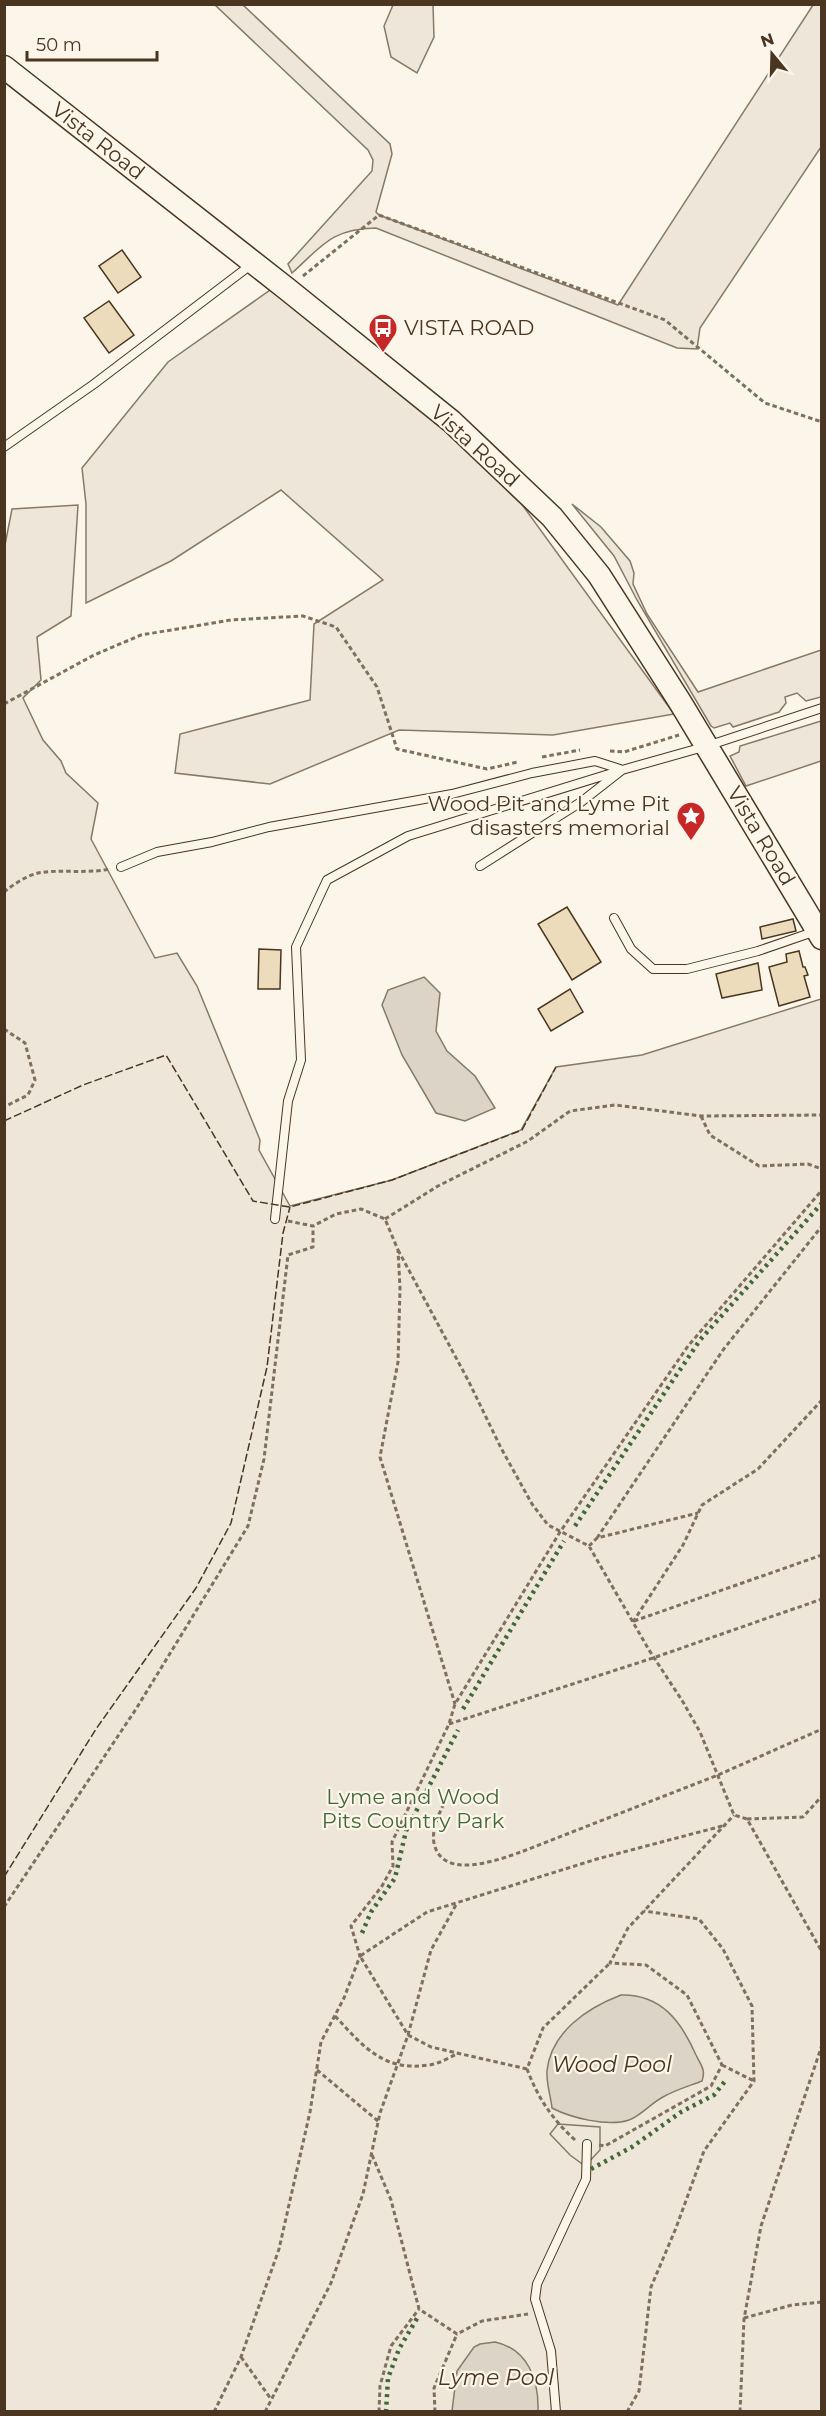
<svg xmlns="http://www.w3.org/2000/svg" width="826" height="2416" viewBox="0 0 826 2416" font-family="Montserrat,sans-serif">
  <style>
    .green { fill: #ede6d9; stroke: #887966; stroke-width: 1.5 }
    .parking { fill: #ede7d9; stroke: #887966; stroke-width: 1.5 }
    .water { fill: #dcd4c6; stroke: #887966; stroke-width: 1.5 }
    .building { fill: #ecdcbc; stroke: #4a3520; stroke-width: 1.5 }
    .lines { fill: none; stroke-linecap: round; stroke-linejoin: round }
    .lane-casing { stroke: #4a3520; stroke-width: 10 }
    .secondary-casing { stroke: #4a3520; stroke-width: 25 }
    .path { stroke: #7f6f5c; stroke-width: 3; stroke-dasharray: 4.5 3; stroke-linecap: butt }
    .lane { stroke: #fbf6e9; stroke-width: 8 }
    .secondary { stroke: #fbf6e9; stroke-width: 22 }
    .hedge { stroke: #436837; stroke-width: 4.5; stroke-dasharray: 3 4.5; stroke-linecap: butt }
    .fence { stroke: #4a3520; stroke-width: 1.5; stroke-dasharray: 8 3; stroke-linecap: butt }
    .labels { text-anchor: middle; stroke-width: 4.5; stroke-linejoin: round; paint-order: stroke }
    .street-label { font-size: 21px; fill: #4a3520; stroke: #fbf6e9 }
    .poi-label { font-size: 21px; fill: #4a3520; stroke: #fbf6e9; text-anchor: start }
    .park-label { font-size: 21px; fill: #436837; stroke: #fbf6e9 }
    .water-label { font-size: 22px; font-style: italic; fill: #4a3520; stroke: #fbf6e9 }
  </style>
  <rect width="100%" height="100%" fill="#fbf6e9"/>
  <path class="green" d="M215,5H243L390,144L392,154L376,212L379,215L618,305L813,5H821V147L700,328L697,349L677,348L376,228C331,229 323,245 292,273L288,264L372,171L373,160L368,150Z
    M393,5H433L434,37L417,73L391,57L384,26Z
    M273,288L481,448L674,714L553,735L399,730L270,784L175,773L180,734L310,700L314,624L383,580L281,490L171,561L86,603V504L82,468L168,362Z
    M572,504L601,527L630,561L634,573L633,584L647,614L698,692L821,650V697L806,701L797,693L785,697L786,703L779,712L733,727L730,723L714,728L711,726L637,600L614,556Z
    M78,505L71,616L37,637L41,680L23,698L43,740L61,761L66,773L98,803L91,839L155,958L177,953L197,986L260,1140L259,1150L290,1206L392,1180L521,1130L556,1067L642,1055L821,999V2411H5L4,550L12,509Z
    M821,721V761L746,786L730,756L739,752L740,746Z"/>
  <path class="parking" d="M558,2124L600,2127V2150L585,2166L570,2155L550,2134Z"/>
  <path class="water" d="M424,977L440,993L436,1031L447,1051L475,1076L495,1108L465,1121L436,1113L402,1055L382,1005L388,990Z
    M621,1995C661,1994 681,2021 696,2055C701,2065 706,2070 702,2081C689,2086 675,2090 663,2097C651,2103 642,2115 629,2120C608,2127 571,2118 552,2108C551,2097 546,2083 547,2071C551,2032 587,2008 621,1995Z
    M495,2342C528,2349 539,2380 538,2411H452L457,2371L474,2347L480,2344Z"/>
  <path class="building" d="M122,250L141,277L118,293L99,266Z
    M109,301L134,335L109,353L84,318Z
    M567,907L601,962L572,980L538,924Z
    M793,919L796,931L762,939L760,927Z
    M259,949L281,950L280,989H258Z
    M799,951L803,967H805L808,975L804,976L810,997L779,1006L769,967L787,962L786,954Z
    M758,963L762,990L722,998L716,974Z
    M570,989L583,1012L551,1031L538,1009Z"/>
  <g class="lines">
    <g class="lane-casing">
      <path id="lane" d="M4,447L94,384L252,264
        M480,866L581,802L622,770L707,746L822,708
        M121,867L157,852L212,842L269,827L452,794L532,773L595,761L620,769
        M614,918L631,949L653,969H687L758,951L816,931
        M275,1219L288,1101L301,1060L296,947L327,880L408,836L622,770
        M556,2412L551,2351L535,2299L537,2284L586,2179L587,2144"/>
    </g>
    <g class="secondary-casing">
      <path id="secondary" d="M4,67L287,289L451,421L552,517L599,575L680,702L822,938"/>
    </g>
    <path class="path" d="M303,276L379,215L665,320L765,403L822,422
      M4,704L94,655L141,635L231,620L303,616L336,627L377,687L397,749L487,769L518,762
      M610,751L624,752L679,735
      M542,757L580,750
      M4,892C14,884 26,876 38,873C60,869 86,874 110,869
      M4,1029L25,1043L35,1080L28,1095L4,1107
      M701,1116L710,1135L759,1166L808,1164L822,1169
      M385,1219L438,1186L528,1141L570,1111L615,1105L701,1116L822,1115
      M288,1221L313,1226L336,1214L361,1209L385,1219L398,1250L400,1288L398,1362L380,1457L455,1704
      M398,1250L468,1380L501,1448L532,1504L548,1525L589,1546L649,1650L683,1702L700,1732L734,1815L747,1819L822,1952
      M597,1538L723,1350L822,1226
      M589,1546L597,1538L698,1513
      M634,1621L822,1555
      M633,1622L683,1545L702,1505L758,1469L822,1400
      M449,1724L653,1658L822,1599
      M447,1797C441,1810 431,1828 434,1843C442,1881 498,1860 521,1852L718,1775L822,1729
      M747,1819L803,1817L822,1796
      M4,1907L136,1709L248,1526L264,1459L288,1255L313,1247V1226
      M335,2016C363,2046 383,2072 429,2065C439,2064 450,2057 459,2053
      M722,2065L754,2081
      M527,2069L431,2047L408,2035L360,1956L427,1912L597,1859L726,1825
      M317,2070L378,2121
      M575,2140C552,2119 538,2098 527,2069L543,2028L610,1963
      M599,2145L605,2146L711,2086L722,2065L687,1995L646,1965L610,1963L628,1928L734,1815
      M372,2155L391,2200L419,2309L457,2334L482,2321L528,2314
      M744,2318L792,2305L822,2302
      M241,2357L271,2399
      M214,2412L241,2357L279,2249L310,2112L321,2042L344,1998L360,1956L351,1926L382,1886L393,1866L392,1842L449,1724L455,1704L560,1532L688,1346L822,1190
      M265,2412L331,2283L363,2194L380,2113L408,2035L431,1950L457,1903
      M379,2412L380,2386L391,2346L419,2309
      M435,2412L434,2388L457,2334
      M627,2412L639,2391L651,2287L676,2228L704,2151L754,2081L752,2006L723,1949L699,1919L644,1911
      M740,2412L744,2319L761,2226L822,2045"/>
    <use href="#lane" class="lane"/>
    <use href="#secondary" class="secondary"/>
    <path class="hedge" d="M575,1526L700,1340L822,1203
      M463,1709L564,1541
      M362,1933L371,1912L395,1878L406,1831L458,1730
      M591,2169L632,2147L681,2112L714,2095L726,2080
      M386,2412L388,2378L399,2349L419,2315"/>
    <path class="fence" d="M4,1121L83,1085L166,1055L253,1201L290,1207L392,1180L522,1130L556,1067
      M4,1877L96,1729L196,1588L231,1523L267,1367L283,1233L290,1207"/>
  </g>
  <defs>
    <g id="bus-pin" transform="scale(1.5)"><path d="M0 17L-7.5 6A9.5 9.5 0 1 1 7.5 6Z" fill="#c62828" stroke="#fbf6e9"/><path d="M-5-6H5V4H4V6H2V4H-2V6H-4V4H-5ZM-3.5-4V0h7V-4ZM-3.5 1.2v1.5H-2V1.2ZM2 1.2v1.5H3.5V1.2Z" fill="#fff"/></g>
    <g id="sight-pin" transform="scale(1.5)"><path d="M0 17L-7.5 6A9.5 9.5 0 1 1 7.5 6Z" fill="#c62828" stroke="#fbf6e9"/><path d="M0-6L1.8-2.2L6-1.7L2.9 1.2L3.7 5.4L0 3.3L-3.7 5.4L-2.9 1.2L-6-1.7L-1.8-2.2Z" fill="#fff"/></g>
  </defs>
  <g fill-rule="evenodd">
    <use href="#bus-pin" x="383" y="328"/>
    <use href="#sight-pin" x="691" y="816"/>
  </g>
  <g class="labels">
    <g class="street-label">
      <text transform="translate(98 141) rotate(38)" y="7">Vista Road</text>
      <text transform="translate(475 446) rotate(42)" y="7">Vista Road</text>
      <text transform="translate(761 836) rotate(59)" y="7">Vista Road</text>
    </g>
    <g class="poi-label">
      <text x="404" y="335">VISTA ROAD</text>
      <text x="670" y="811" text-anchor="end">Wood Pit and Lyme Pit<tspan x="670" dy="24">disasters memorial</tspan></text>
    </g>
    <g class="park-label">
      <text x="413" y="1804">Lyme and Wood<tspan x="413" dy="24">Pits Country Park</tspan></text>
    </g>
    <g class="water-label">
      <text x="612" y="2072">Wood Pool</text>
      <text x="496" y="2385">Lyme Pool</text>
    </g>
  </g>
  <rect width="826" height="2416" fill="none" stroke="#4a3520" stroke-width="12"/>
  <g transform="translate(772 54) rotate(341)" stroke="#fbf6e9" stroke-width="4.5" paint-order="stroke">
  <path d="M0-4.5L10 22L0 15L-10 22Z" fill="#4a3520"/>
  <text y="-9" font-size="16" font-weight="bold" text-anchor="middle" fill="#4a3520">N</text>
  </g>
  <path d="M27 51v9h130v-9" fill="none" stroke="#4a3520" stroke-width="3"/>
  <text x="36" y="51" font-size="18" fill="#4a3520" stroke="#fbf6e9" stroke-width="4.5" paint-order="stroke">50 m</text>
</svg>
